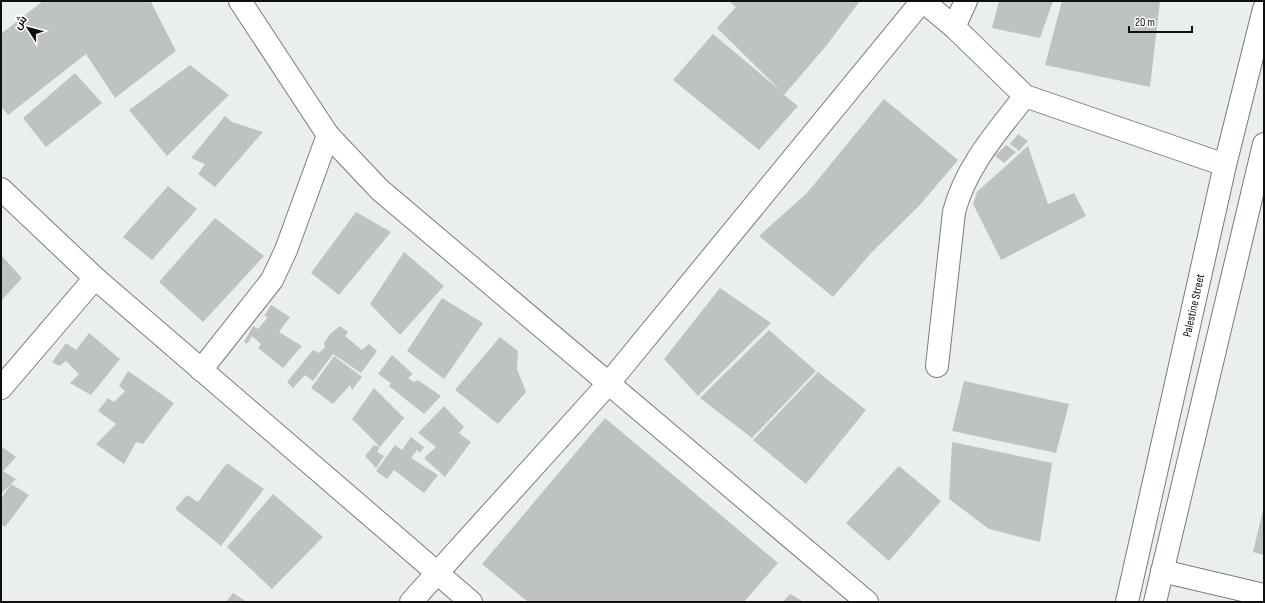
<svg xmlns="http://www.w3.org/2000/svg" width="1265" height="603" viewBox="0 0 1265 603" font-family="'Sofia Sans Condensed',Cairo,sans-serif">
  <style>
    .building { fill: #bec2c3 }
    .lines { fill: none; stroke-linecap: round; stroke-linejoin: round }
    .minor-casing { stroke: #787c7b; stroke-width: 24 }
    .minor { stroke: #fff; stroke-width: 22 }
    .labels { text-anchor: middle; stroke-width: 3.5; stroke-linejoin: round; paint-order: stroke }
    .street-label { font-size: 12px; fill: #0e0f0f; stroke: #fff }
  </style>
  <rect width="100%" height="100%" fill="#eaefee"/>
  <path class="building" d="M43,1H153L151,2L176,51L115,98L86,54L8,115L1,106V34Z
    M729,1H860L826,46L784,95L798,106L759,150L673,80L713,34L782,92L717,28L736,7Z
    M999,1H1053L1040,38L992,28Z
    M1062,1H1160L1150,87L1045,65Z
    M190,65L229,95L167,156L129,110Z
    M75,73L102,103L46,147L23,118Z
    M884,99L958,160L919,206L872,252L833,297L759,236L807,193Z
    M225,116L232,122L263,132L215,187L198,174L205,164L191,158Z
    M1018,134L1028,141L1019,151L1010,144Z
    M1006,145L1016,152L1004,163L995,156Z
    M1028,146L1048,204L1074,193L1086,216L1001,260L973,204L977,192Z
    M168,186L197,209L152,260L123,237Z
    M356,212L391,232L339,295L311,273Z
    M215,218L264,256L203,322L159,282Z
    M404,252L444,286L400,335L370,304Z
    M1,255L22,278L1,301Z
    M720,288L771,323L698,396L664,359Z
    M442,298L483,323L444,379L407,351Z
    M271,305L290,317L279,332L302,346L283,368L258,348L261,344L252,336L247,344L244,342L253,326L258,329L268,317L264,316Z
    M340,326L348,332L345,336L362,350L369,344L377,351L361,373L333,354L313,381L305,375L293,388L287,382L313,350L319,353L325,347L324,343L330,334Z
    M769,330L816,371L752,438L700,398Z
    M89,333L120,359L91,395L70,383L79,374L66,361L59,366L52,362L66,343L76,350Z
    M500,337L518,351L517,369L526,392L498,424L455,390Z
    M392,355L413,374L408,378L414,382L418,380L441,396L424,414L389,386L391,383L378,374Z
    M334,356L362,377L352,390L350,385L333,404L311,388Z
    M128,371L174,403L143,444L136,442L124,464L96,444L116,424L98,411L108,398L114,402L125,391L119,386Z
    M818,372L866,410L806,484L753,440Z
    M964,381L1069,404L1056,453L952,431Z
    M374,388L404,418L380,447L352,419Z
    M444,406L464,427L459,433L471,442L445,477L424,458L436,447L418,433Z
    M605,418L778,563L744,602H528L482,564Z
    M411,437L424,447L420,453L417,450L411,458L438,475L424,493L394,470L387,479L376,471L395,445L402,450Z
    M952,442L1052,463L1040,542L989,529L949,499Z
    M374,445L380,447L377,452L384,456L376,468L365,456Z
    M1,446L16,457L3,471L16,479L1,494Z
    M227,463L264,489L221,546L175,509L187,495L198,502Z
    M899,466L941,501L889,561L846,523Z
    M11,484L29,495L5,527L1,524V499Z
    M273,494L323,537L272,589L227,547Z
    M1263,510H1264V555L1253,552Z
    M233,593L247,602H226Z
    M790,594L804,602H783Z"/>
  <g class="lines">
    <g class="minor-casing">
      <g id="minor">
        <path d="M240,1L328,135L380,190L867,602"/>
        <path d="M923,1L954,27L1025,96L1225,165"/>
        <path d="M954,27L966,1"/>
        <path d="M1,189L95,278L471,602"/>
        <path d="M937,366L954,212C966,166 997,132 1025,96"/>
        <path d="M201,370L272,280L286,250L328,135"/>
        <path d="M1,388L95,278"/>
        <path d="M1162,571L1264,595"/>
        <path d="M411,602L608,384L922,1"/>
        <path id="s1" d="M1127,602L1225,165L1264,9"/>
        <path d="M1155,602L1264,144"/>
      </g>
    </g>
    <use href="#minor" class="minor"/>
  </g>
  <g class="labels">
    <g class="street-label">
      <text dy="4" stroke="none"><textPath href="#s1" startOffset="304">Palestine Street</textPath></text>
    </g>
  </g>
  <rect width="1265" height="603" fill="none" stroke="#0e0f0f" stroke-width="4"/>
  <g transform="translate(28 28) rotate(306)" stroke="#ffffff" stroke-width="3" paint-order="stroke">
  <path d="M0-3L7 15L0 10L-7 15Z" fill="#0e0f0f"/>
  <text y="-6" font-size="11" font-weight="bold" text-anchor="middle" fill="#0e0f0f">ش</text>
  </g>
  <path d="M1129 26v6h63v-6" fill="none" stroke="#0e0f0f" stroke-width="2"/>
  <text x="1135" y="26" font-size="12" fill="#0e0f0f" stroke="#ffffff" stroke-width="3" paint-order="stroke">20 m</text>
</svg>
